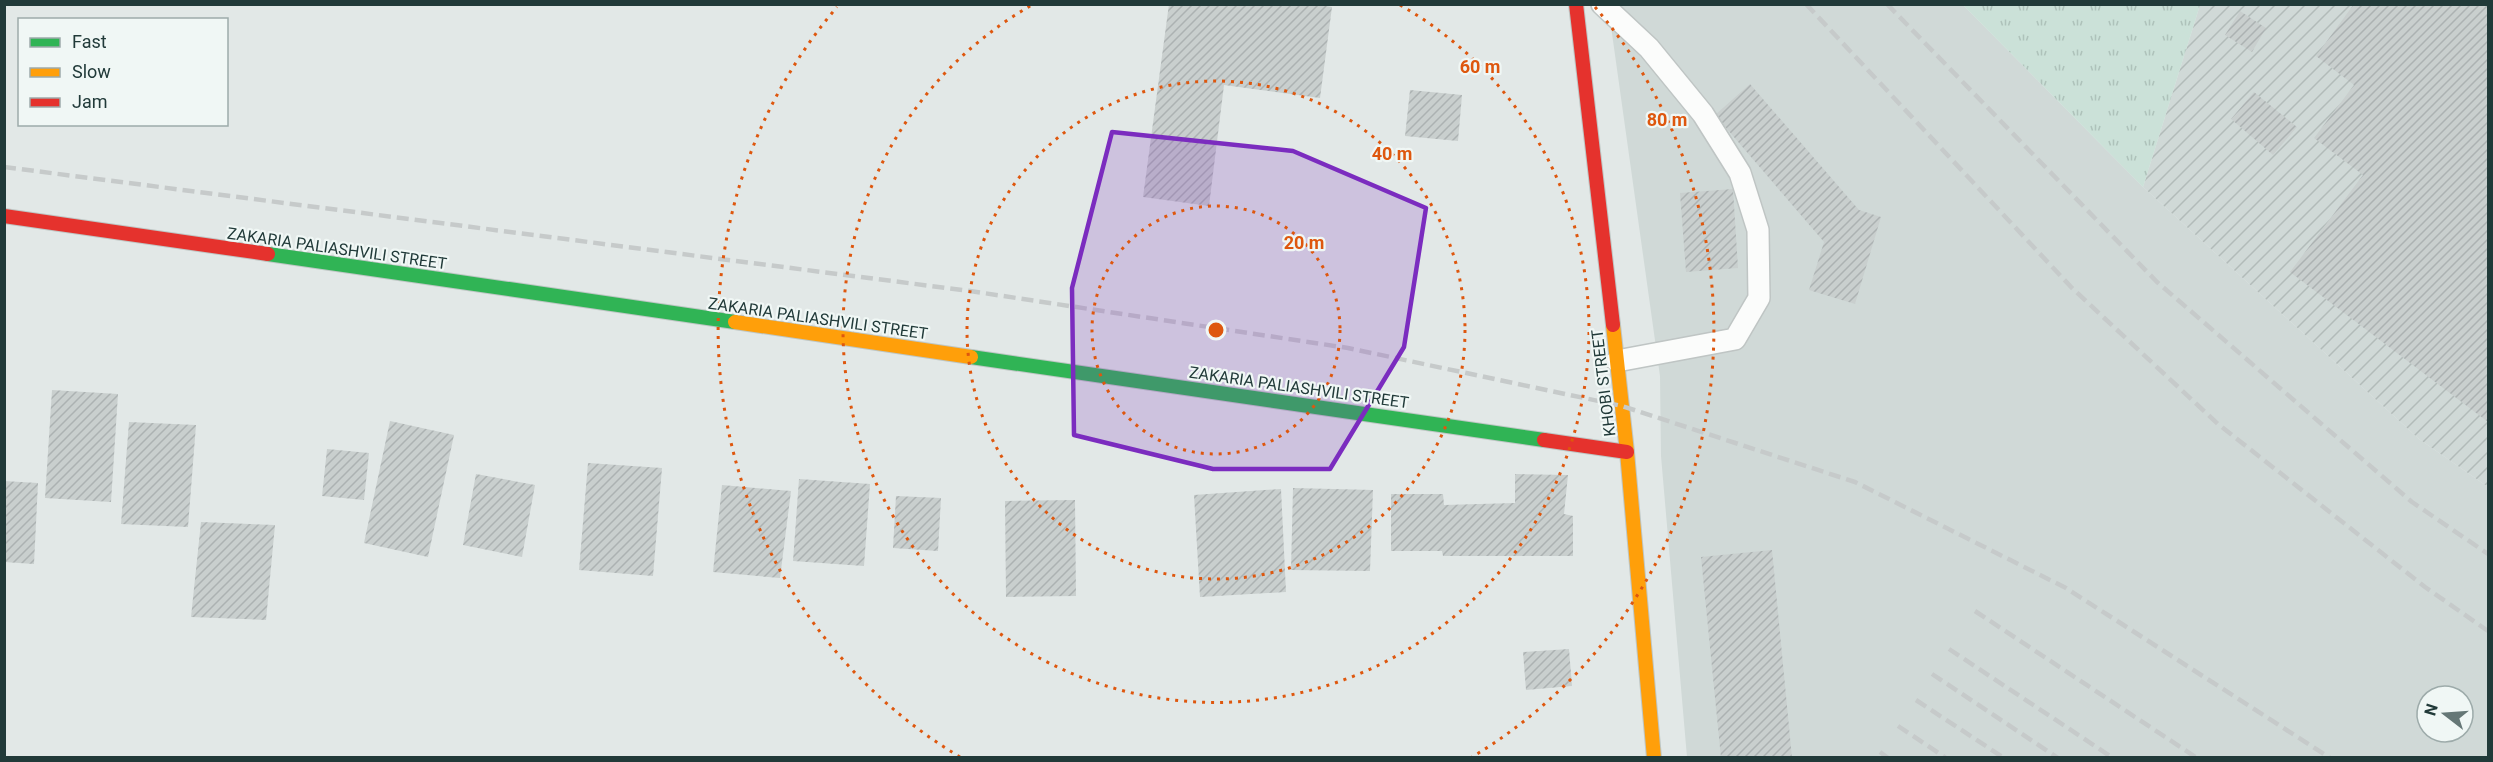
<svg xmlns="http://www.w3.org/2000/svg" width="2493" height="762" viewBox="0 0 2493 762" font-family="Roboto,sans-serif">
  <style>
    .built { fill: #d0d9d7; fill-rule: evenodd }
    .industrial { fill: url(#industrial-furrows) }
    .grass { fill: url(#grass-tufts) }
    .building { fill: url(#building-hatch) }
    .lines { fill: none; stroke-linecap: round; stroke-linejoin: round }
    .lane-casing { stroke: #bfc5c4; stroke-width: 24 }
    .fast-casing { stroke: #bec6c4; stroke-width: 16 }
    .slow-casing { stroke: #bec6c4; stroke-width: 16 }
    .jam-casing { stroke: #bec6c4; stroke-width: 16 }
    .lane { stroke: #fbfcfb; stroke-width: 21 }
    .fast { stroke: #30b455; stroke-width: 14 }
    .slow { stroke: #ff9f0a; stroke-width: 14 }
    .jam { stroke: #e5322d; stroke-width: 14 }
    .rail { stroke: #c6caca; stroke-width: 4.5; stroke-dasharray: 12 6; stroke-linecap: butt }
    .marked { fill: #7b2cbf; fill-opacity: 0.2; stroke: #7b2cbf; stroke-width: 4.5; stroke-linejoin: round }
    .ring { fill: none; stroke: #de570e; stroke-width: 3; stroke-dasharray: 3 6 }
    .labels { text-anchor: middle; stroke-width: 4.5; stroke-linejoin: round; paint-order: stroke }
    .street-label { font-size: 16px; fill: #213a39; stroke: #f0f7f5 }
    .centre { fill: #de570e; stroke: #f0f7f5; stroke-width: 3 }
    .ring-label { font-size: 18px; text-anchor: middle; font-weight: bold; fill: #de570e; stroke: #f0f7f5; stroke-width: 4.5; stroke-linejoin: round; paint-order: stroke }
  </style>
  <defs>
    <pattern id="industrial-furrows" width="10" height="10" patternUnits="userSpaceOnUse" patternTransform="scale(1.5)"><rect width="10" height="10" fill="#d0d9d7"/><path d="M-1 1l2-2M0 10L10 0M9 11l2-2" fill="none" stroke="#b2bbb9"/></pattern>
    <pattern id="grass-tufts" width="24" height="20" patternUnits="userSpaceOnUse" patternTransform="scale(1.5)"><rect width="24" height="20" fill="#cbe1d8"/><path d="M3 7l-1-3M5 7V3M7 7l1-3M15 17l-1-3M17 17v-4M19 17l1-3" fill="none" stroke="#aec2ba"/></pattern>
    <pattern id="building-hatch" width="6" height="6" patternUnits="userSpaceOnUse" patternTransform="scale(1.5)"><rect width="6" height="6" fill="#c9cfce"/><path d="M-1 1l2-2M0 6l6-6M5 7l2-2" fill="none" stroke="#acb2b2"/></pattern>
  </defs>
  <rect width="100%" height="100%" fill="#e2e8e7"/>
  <path class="built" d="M1608,5H1963L2143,187L2419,439L2488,487V757H1687L1661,456L1660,376ZM2427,696H2463V732H2427Z"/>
  <path class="industrial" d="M2200,5H2488V487L2419,439L2143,187Z"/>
  <path class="grass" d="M1963,5H2200L2143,187Z"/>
  <path class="building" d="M1169,4H1314L1332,7L1320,98L1224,85L1209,206L1143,197Z
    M2354,4H2488V422L2290,272L2363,175L2314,138L2354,85L2316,56Z
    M2240,11L2266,28L2252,52L2225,35Z
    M1750,84L1859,210L1881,217L1855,304L1809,290L1824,242L1715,115Z
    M1410,90L1462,95L1458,141L1405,136Z
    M2254,92L2297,127L2273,155L2231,119Z
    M1733,189L1738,268L1686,272L1680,193Z
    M52,390L118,394L111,502L45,498Z
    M390,421L454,435L428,557L364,543Z
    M129,422L196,425L188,527L121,524Z
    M327,449L369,453L364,500L322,496Z
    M588,463L662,468L653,576L579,570Z
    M476,474L535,485L522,557L463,545Z
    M1515,474L1568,475L1564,514L1573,516V556H1443L1442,551H1391V494H1443L1444,505L1515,503Z
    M799,479L870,484L864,566L793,561Z
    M4,481L38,483L34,564L4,562Z
    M722,485L791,491L780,578L713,572Z
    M1293,488L1373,490L1370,571L1291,570Z
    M1281,489L1286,592L1200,597L1194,495Z
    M896,496L941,498L938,551L893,548Z
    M1075,500L1076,596L1006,597L1005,501Z
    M201,522L275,525L266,620L191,617Z
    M1772,550L1792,758H1721L1701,557Z
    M1569,649L1572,686L1526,690L1523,652Z"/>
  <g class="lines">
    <g class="lane-casing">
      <path id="lane" d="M1602,4L1649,48L1703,114L1740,173L1758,230L1759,298L1735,339L1617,361"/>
    </g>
    <g class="fast-casing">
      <path id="fast" d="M268,254L735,322
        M971,357L1544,440"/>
    </g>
    <g class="slow-casing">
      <path id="slow" d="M735,322L971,357
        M1613,325L1627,452L1654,758"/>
    </g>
    <g class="jam-casing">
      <path id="jam" d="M1576,4L1613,325
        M4,216L268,254
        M1544,440L1627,452"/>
    </g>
    <use href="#lane" class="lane"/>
    <use href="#fast" class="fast"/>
    <use href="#slow" class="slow"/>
    <use href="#jam" class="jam"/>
    <path class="rail" d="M1806,4L2072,288L2218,424L2425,587L2488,631
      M1887,4L2157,282L2412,502L2488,554
      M4,167L970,291L1348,348L1622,406L1855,482L2066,588L2330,758
      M1975,611L2197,758
      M1949,649L2113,758
      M1932,674L2058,758
      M1916,700L2004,758
      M1898,726L1946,758
      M1880,752L1888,758"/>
  </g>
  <path class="marked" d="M1112,132L1293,151L1426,208L1404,347L1330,469H1213L1074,435L1072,288Z"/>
  <g class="ring">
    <circle cx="1216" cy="330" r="124"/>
    <circle cx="1216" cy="330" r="249"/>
    <path d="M1400 5A373 373 0 1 1 1032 5"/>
    <path d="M960 757A498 498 0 0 1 837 7M1595 7A498 498 0 0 1 1472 757"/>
  </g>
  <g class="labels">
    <g class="street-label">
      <text transform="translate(337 248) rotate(8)" y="6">ZAKARIA PALIASHVILI STREET</text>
      <text transform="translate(818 318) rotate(8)" y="6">ZAKARIA PALIASHVILI STREET</text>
      <text transform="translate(1603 383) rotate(-97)" y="6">KHOBI STREET</text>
      <text transform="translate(1299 387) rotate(8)" y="6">ZAKARIA PALIASHVILI STREET</text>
    </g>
  </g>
  <circle cx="1216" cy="330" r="9" class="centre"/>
  <g class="ring-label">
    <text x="1480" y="73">60 m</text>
    <text x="1667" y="126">80 m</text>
    <text x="1392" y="160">40 m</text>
    <text x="1304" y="249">20 m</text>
  </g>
  <rect width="2493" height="762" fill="none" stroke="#213a39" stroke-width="12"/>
  <rect x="18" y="18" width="210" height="108" fill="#f0f7f5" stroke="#9dabaa" stroke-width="1.5"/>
  <rect x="30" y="38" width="30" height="9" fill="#30b455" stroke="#9dabaa" stroke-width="1.5"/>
  <text x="72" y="48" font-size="18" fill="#213a39">Fast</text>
  <rect x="30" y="68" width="30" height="9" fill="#ff9f0a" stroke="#9dabaa" stroke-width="1.5"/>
  <text x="72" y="78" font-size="18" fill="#213a39">Slow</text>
  <rect x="30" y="98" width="30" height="9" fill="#e5322d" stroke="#9dabaa" stroke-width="1.5"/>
  <text x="72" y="108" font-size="18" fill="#213a39">Jam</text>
  <g transform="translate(2445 714) rotate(287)"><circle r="28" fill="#f0f7f5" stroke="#9dabaa" stroke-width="1.5"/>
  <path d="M0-4.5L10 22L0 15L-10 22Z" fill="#657776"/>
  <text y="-9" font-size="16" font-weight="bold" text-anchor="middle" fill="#213a39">N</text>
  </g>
</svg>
